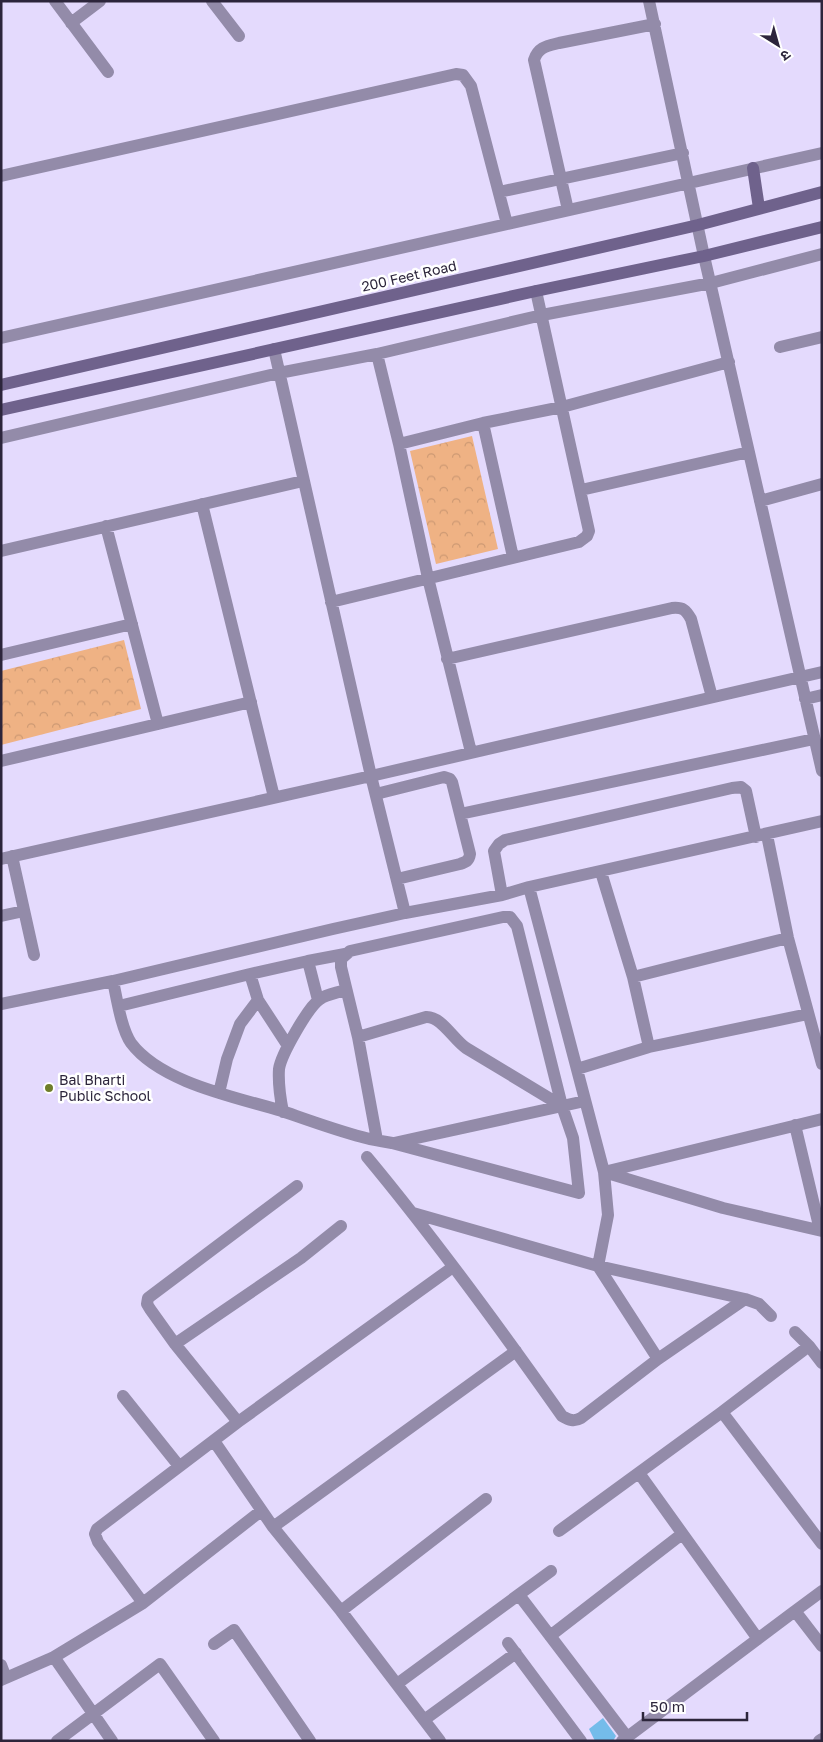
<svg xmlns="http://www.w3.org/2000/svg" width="823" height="1742" viewBox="0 0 823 1742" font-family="'Golos Text','Noto Sans Devanagari',sans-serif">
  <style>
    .park { fill: url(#park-crowns) }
    .building { fill: #74bcea }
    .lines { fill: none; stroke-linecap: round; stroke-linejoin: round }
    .street { stroke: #938ba9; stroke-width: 12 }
    .secondary { stroke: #6f628c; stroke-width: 12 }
    .poi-dot { fill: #6f7d2a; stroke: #fff; stroke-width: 2 }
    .labels { text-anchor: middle; stroke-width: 5; stroke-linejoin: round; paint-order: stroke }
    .street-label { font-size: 14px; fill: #2c253b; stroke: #fff }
    .poi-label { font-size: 14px; fill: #2c253b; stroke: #fff; text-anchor: start }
  </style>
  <defs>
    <pattern id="park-crowns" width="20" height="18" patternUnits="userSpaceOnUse" patternTransform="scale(1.25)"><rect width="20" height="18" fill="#efb284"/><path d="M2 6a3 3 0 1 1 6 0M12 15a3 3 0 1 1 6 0" fill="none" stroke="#cd9973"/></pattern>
  </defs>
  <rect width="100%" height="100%" fill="#e4dafd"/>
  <path class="park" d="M472,436L498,549L436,564L410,451Z
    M124,640L141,709L1,745V671Z"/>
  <path class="building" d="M603,1718L616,1736L613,1741H595L589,1729Z"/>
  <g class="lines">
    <path class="street" d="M55,1L108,72
      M212,1L239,36
      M649,1L704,256L822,771
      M71,23L100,1
      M1,176L456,74L463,75L471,86L507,224
      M499,192L683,153
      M568,210L534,60C538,47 547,46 559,43L655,24
      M1,338L822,153
      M780,347L822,337
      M274,349L371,776L405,913
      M377,354L399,444L428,578L471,752
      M483,423L513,557
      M1,438L279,373L377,354L542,315L711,283L822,254
      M399,444L483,423L562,407L729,362
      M581,490L749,452
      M760,501L822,484
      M202,504L274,797
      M106,526L158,724
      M1,551L303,481
      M331,602L579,542L587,536L589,531L536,291
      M1,655L132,624
      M447,659L672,608C683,607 686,610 691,619L712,697
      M805,699L822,695
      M1,761L251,702
      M376,794L444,777L450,779L452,782L470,854C469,861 466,862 460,864L397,879
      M460,814L814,739
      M767,835L788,938L822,1064
      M12,856L34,955
      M1,859L371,776L822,672
      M601,872L633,977L788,938
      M529,887L604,1172L608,1215L598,1266L658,1359
      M502,895L494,851L499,844L505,840L732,788L741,787L746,791L756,837
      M1,916L24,911
      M308,961L345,954
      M250,974L308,961L318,1000
      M633,977L649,1047
      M113,981C117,999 121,1028 131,1043C161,1083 236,1097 282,1111C308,1120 335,1130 362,1137C372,1140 382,1141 392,1143L579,1193L573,1138L562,1106L517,926L510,917H503L350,951L341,959V967L358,1037L377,1140
      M1,1004L113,981L333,929L405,913L502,895L529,887L822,821
      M119,1006L250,974L258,1000L288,1046
      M358,1037L426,1017C441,1016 453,1039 466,1048L562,1106
      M577,1069L649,1047L808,1014
      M219,1093L227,1059L240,1024L258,1000
      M283,1112C280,1097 278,1084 279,1069C281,1055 308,1007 320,999C327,994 337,993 345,990
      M795,1125L820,1230H822
      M394,1143L585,1101
      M367,1157C436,1240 500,1328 562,1416C569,1420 574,1422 581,1418L658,1359L745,1299L759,1304L771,1316
      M604,1172L723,1208L822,1231
      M604,1172L822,1119
      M413,1213L598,1266L745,1299
      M795,1332L809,1346L822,1363
      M175,1344L301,1258L341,1226
      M809,1346L722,1412L822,1544
      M123,1396L179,1466
      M238,1422L175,1344L150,1309L147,1304L148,1298L297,1186
      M214,1441L273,1527L341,1611L440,1741
      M639,1473L758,1639
      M273,1527L516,1351
      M559,1531L722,1412
      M519,1595L627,1737
      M143,1603L98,1542L95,1534L97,1529L238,1422L453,1267
      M341,1611L486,1499
      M795,1611L822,1591
      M550,1636L682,1534
      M508,1643L581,1741
      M214,1644L234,1630L310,1741
      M1,1665L6,1678
      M1,1680L54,1657
      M397,1684L551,1571
      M424,1720L516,1653
      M57,1741L160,1664L214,1741
      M112,1741L54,1657L143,1603L261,1511
      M622,1741L795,1611L822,1646
      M819,1741L822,1739"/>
    <path class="secondary" d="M753,168L759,208
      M1,385L698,225L822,192
      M1,410L536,291L704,256L822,227"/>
  </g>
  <circle class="poi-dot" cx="49" cy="1088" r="5"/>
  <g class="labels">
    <g class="street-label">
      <text transform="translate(409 276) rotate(-13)" y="5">200 Feet Road</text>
    </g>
    <g class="poi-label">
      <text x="59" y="1085">Bal Bharti<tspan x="59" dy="16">Public School</tspan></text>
    </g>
  </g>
  <rect width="823" height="1742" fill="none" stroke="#2c253b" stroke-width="5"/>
  <g transform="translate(778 45) rotate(143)" stroke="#ffffff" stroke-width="4" paint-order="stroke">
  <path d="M0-4L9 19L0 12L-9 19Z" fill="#2c253b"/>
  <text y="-8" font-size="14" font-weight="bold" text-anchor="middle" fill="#2c253b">उ</text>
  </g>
  <path d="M643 1712v8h104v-8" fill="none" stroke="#2c253b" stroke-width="2.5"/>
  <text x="650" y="1712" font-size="15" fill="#2c253b" stroke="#ffffff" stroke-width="4" paint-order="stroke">50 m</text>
</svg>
